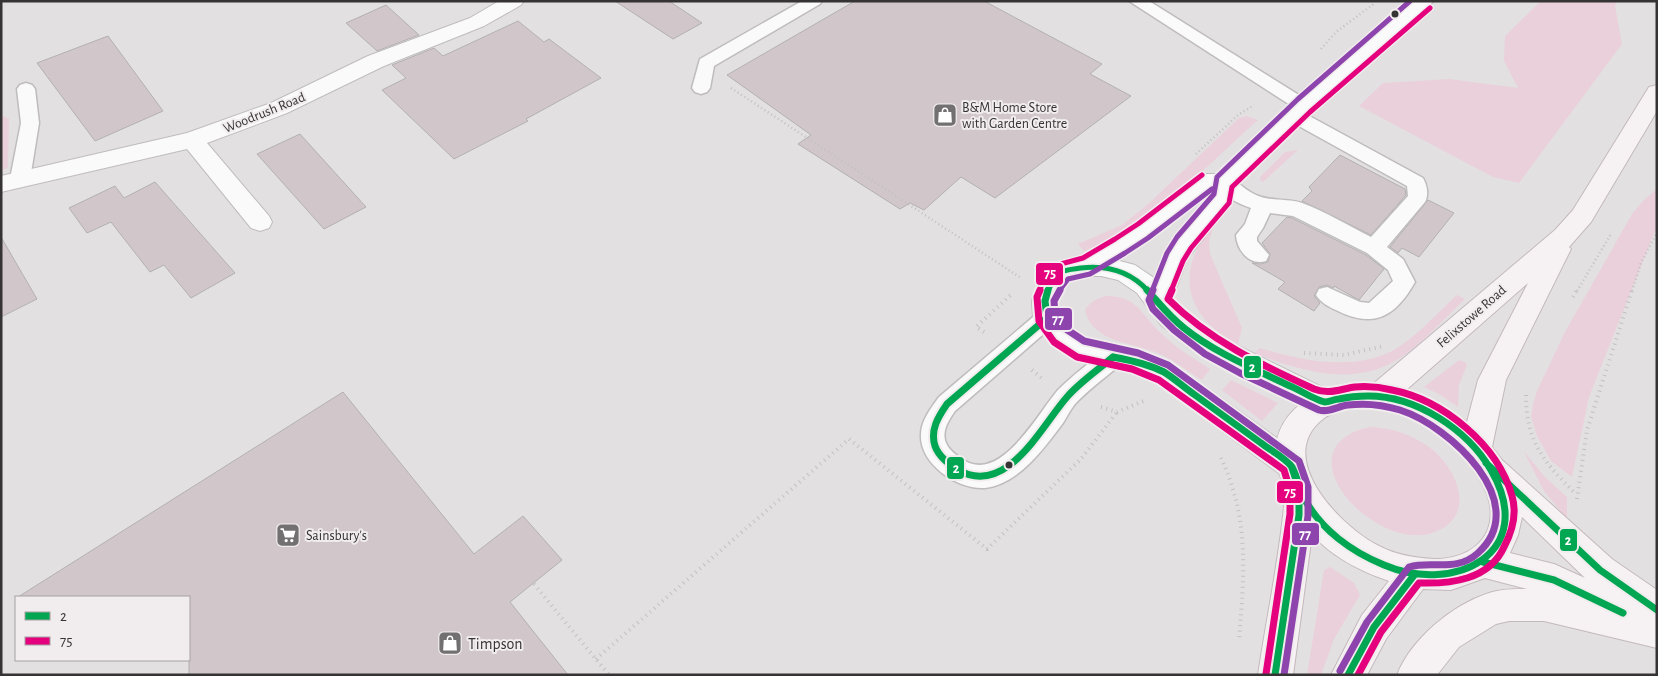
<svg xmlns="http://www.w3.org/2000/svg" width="1658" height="676" viewBox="0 0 1658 676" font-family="'Alegreya Sans',sans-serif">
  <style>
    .green { fill: #ead0db }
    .building { fill: #d1c7cb; stroke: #b3b0b1 }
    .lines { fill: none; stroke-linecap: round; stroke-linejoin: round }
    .lane-casing { stroke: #bfbcbd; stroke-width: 3 }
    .street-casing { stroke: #bfbcbd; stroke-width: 2 }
    .primary-casing { stroke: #c3b9bd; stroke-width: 2 }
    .path-far1 { stroke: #c2c1c1; stroke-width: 2.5; stroke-dasharray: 1 3; stroke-linecap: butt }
    .path { stroke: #c2c1c1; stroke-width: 4; stroke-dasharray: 1 4.5; stroke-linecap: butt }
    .lane { fill: #fbfafa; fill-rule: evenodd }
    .street { fill: #fbfafa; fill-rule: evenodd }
    .primary { fill: #f6f1f3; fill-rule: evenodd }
    .bus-1-far1-casing { stroke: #f1ecee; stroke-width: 8 }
    .bus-1-casing { stroke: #f1ecee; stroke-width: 11 }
    .bus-2-far1-casing { stroke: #f1ecee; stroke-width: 8 }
    .bus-2-casing { stroke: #f1ecee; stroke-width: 11 }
    .bus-3-far1-casing { stroke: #f1ecee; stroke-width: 8 }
    .bus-3-casing { stroke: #f1ecee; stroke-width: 11 }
    .bus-1-far1 { stroke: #00a651; stroke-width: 5 }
    .bus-1 { stroke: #00a651; stroke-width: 7 }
    .bus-2-far1 { stroke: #e5007d; stroke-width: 5 }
    .bus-2 { stroke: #e5007d; stroke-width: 7 }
    .bus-3-far1 { stroke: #8e44ad; stroke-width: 5 }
    .bus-3 { stroke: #8e44ad; stroke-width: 7 }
    .bus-dot { fill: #353334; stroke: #f1ecee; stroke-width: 2 }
    .labels { text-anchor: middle; stroke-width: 4; stroke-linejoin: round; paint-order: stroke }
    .poi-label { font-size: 14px; fill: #353334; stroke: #f1ecee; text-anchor: start }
    .street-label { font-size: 14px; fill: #353334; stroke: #f1ecee }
    .near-poi-label { font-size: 16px; fill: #353334; stroke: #f1ecee; text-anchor: start }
    .line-badge { stroke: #f1ecee; stroke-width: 2 }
    .badge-label { font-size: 14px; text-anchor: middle; font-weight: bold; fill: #fff }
  </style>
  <rect width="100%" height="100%" fill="#e3e0e1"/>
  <path class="green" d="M1541,1H1617L1615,6L1622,44L1519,183L1493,177L1359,106L1383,83L1449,79L1518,88L1504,61L1505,36Z
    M1,115L9,119L8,168L1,170Z
    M1247,116L1258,120C1204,168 1153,225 1084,251L1078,244L1122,225L1147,205L1239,118Z
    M1298,150L1263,182L1260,180V177L1285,152Z
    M1657,189V226L1589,397L1572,477L1551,461L1537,436L1531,417L1533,404L1537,391L1565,332L1632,214L1644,200Z
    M1214,225L1209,242L1210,254L1242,328L1238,344C1185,318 1173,270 1214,225Z
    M1457,295L1465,299C1444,319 1424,342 1400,358C1355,388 1300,371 1254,353L1260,348C1300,360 1350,371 1390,352C1414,340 1437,313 1457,295Z
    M1105,296C1139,295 1141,316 1163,335C1177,349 1194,358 1210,369L1202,380C1189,372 1176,362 1162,355C1136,342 1092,344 1085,310C1090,302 1096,299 1105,296Z
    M1459,360L1465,362L1467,365L1459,385L1458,407L1439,394L1424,387Z
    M1231,380L1278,403L1262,421L1222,390Z
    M1370,427C1391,428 1408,433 1426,445C1456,464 1479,515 1435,532C1375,555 1277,447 1370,427Z
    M1523,450L1545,477L1567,497V519L1544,491Z
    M1330,567L1354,583L1360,595L1334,639L1321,675H1307L1324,570Z"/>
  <path class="building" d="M615,1H669L702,23L673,39Z
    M855,1H984L1102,64L1090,74L1131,96L995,198L961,177L924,210L910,203L900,209L798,144L811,135L727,75Z
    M386,5L419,35L377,51L346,23Z
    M518,21L544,42L549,39L601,78L526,119L528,121L454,159L382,90L406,78L392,65L434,48L443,56Z
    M108,36L163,111L95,141L37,63Z
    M300,134L366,207L324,229L257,154Z
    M1340,155L1405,189L1406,195L1371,235L1302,201L1312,191L1309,187Z
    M155,182L235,273L191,298L164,265L150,272L111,222L87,233L69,208L115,186L124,198Z
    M1428,200L1454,213L1419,257L1402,248L1398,253L1390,247Z
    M1287,217L1292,218L1366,255L1384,269L1359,300L1334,286L1333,288L1327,285L1319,287L1314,296L1320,303L1314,311L1278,289L1285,282L1252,263L1260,264L1268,262L1270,254L1262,243Z
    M1,237L37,299L1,317Z
    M343,392L474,554L523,516L562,560L510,602L568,675H189V597H18Z"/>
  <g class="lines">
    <g class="lane-casing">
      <path id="lane" d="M802,1H822L820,4L714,66L710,88L707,92L701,94L695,92L692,88L700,59Z
        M1129,1H1149L1310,102L1313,106L1310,110L1304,112L1298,110Z
        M26,83L32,85L35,89L39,123L30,179L27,184L20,186L13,184L10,179L21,123L17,89L20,85Z
        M1295,110L1302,112L1423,178C1427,185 1429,195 1425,202L1387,247L1403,259L1415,282C1396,316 1374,329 1338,311C1329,307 1321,303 1316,295L1319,289L1327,287L1360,302L1369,303L1393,281L1388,270L1367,253L1293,216L1270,213L1263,228L1257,237V241L1269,255L1266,261C1250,266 1237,251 1236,235L1245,224L1251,208C1238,204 1222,195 1214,183L1217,178C1233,174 1241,188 1254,194C1269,202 1287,198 1302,203C1326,212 1349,226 1371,237L1408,196L1407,186L1288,120L1286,116L1288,112Z
        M1047,309L1055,312L1058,318L1055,324L955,411C949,420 941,431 946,443C949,450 956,455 962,459C1000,486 1038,413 1058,390C1072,376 1089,363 1105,350L1113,348L1121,350L1124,357L1121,364C1106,377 1089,389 1075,404C1070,410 1067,417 1063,423C1044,448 1019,484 985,488C958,490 919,464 921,434C921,421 931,408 939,397L1039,312Z"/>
    </g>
    <g class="street-casing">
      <path id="street" d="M499,1H524L521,5L484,26L384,66L287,113L207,143L269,216L272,222L269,228L260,231L251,228L187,149L1,192V176L187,133L271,103L368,56L470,18Z
        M1412,1H1434L1312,111L1236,186L1234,198L1231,204L1187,259L1172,299L1181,309L1210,332L1334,393L1338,402L1334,411L1324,414L1314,411L1190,348L1161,325L1137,293L1118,280L1101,276H1086L1071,279L1063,289L1058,300L1060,315L1070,328L1088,339L1135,350L1173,364L1302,456L1306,465L1302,474L1291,478L1280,474L1153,380L1131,372L1071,357L1050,344L1033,318L1032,300L1043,277L1054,264L1079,258L1134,225L1199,176L1207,174H1218L1296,101ZM1211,192L1210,196C1187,223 1167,244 1154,278L1135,265L1116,260L1152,237Z"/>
    </g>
    <g class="primary-casing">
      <path id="primary" d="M1657,85V111L1591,222L1569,247L1571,249L1506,380L1492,447L1502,460L1612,559L1657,590V648L1544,621H1509L1496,624L1459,647L1437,675H1397C1411,639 1452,605 1489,593C1501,589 1514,589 1527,589L1485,578L1451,590L1423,589L1386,639L1367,675H1331L1362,615L1389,581C1360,571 1332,557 1312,534L1293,675H1258C1266,622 1277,569 1283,516C1284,507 1285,495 1284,486C1284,483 1281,479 1280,475C1278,470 1277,463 1276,457C1272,406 1330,379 1373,384L1555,230L1573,210L1649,87ZM1528,283L1478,380L1467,422L1438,403L1405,391ZM1359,407C1387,409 1414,416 1437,433C1456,446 1474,466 1484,487C1504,528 1477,560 1434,559C1415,558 1396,555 1379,546C1341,527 1273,458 1323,419C1333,411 1347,409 1359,407ZM1522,517L1585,578L1554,564L1510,553L1518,535Z"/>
    </g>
    <path class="path-far1" d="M1321,49L1336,32L1375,3
      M731,88L1021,278
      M1196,154L1238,115L1254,105
      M1577,291L1611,234
      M1632,291L1641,263L1657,232"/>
    <path class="path" d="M1573,297L1577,290
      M984,332L976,327L1013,293
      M1304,353L1344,355L1384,346
      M1032,370L1043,379
      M1526,395C1526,441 1544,463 1576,494
      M1101,407L1117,412L1146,400
      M1221,458C1250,520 1244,575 1239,641
      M1577,499L1587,430L1632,290
      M534,584L609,675
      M596,659L849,439L987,549L1081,459L1117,412"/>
    <use href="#lane" class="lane"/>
    <use href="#street" class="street"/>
    <use href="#primary" class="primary"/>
    <g class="bus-1-far1-casing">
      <path id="bus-1-far1" d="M1048,291C1051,284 1055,277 1062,272C1067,269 1075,269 1081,268C1107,265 1130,271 1148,291"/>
    </g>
    <g class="bus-1-casing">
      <path id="bus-1" d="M1047,318L1045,301L1048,290
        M1047,318L947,404C938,417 930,430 935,446C939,457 949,464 958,470C1007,498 1042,425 1067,397C1080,382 1098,370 1113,357
        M1113,357C1130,360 1148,364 1164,372C1175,379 1185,388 1195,395C1217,411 1239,427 1261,443C1270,450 1286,458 1292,467C1297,476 1299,488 1304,498C1321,530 1352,552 1384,565C1455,595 1539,553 1491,470C1467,429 1416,396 1368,396C1358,396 1348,397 1339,399C1335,399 1329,402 1325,402C1317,401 1298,389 1290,386C1255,369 1215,353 1184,328C1170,317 1159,303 1147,290
        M1486,463L1600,570L1657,610
        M1483,562L1554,580L1623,613
        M1275,675L1299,515V489L1292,468
        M1348,675L1374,627L1415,574"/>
    </g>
    <g class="bus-2-far1-casing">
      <path id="bus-2-far1" d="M1039,291L1044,280L1057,265L1083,258L1115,239L1138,224L1202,175
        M1171,291L1183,261L1191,248L1229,203L1232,187L1310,112L1430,8"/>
    </g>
    <g class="bus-2-casing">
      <path id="bus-2" d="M1040,290L1037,297L1039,321L1054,342L1077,357L1132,369L1159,380L1284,470L1290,490V514L1266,674
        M1172,290L1168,299C1209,340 1261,365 1314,389C1329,395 1340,389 1355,387C1367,386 1380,387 1392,390C1443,400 1498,445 1512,496C1517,513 1512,532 1504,547C1489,580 1451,584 1419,583L1381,632L1358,675"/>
    </g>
    <g class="bus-3-far1-casing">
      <path id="bus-3-far1" d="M1059,291L1068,279L1090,274L1125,253L1148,238L1212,189
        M1152,291L1167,253L1177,237L1214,194L1217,177L1298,99L1410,1"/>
    </g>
    <g class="bus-3-casing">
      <path id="bus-3" d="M1060,290L1054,301L1055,315L1066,329L1084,341L1138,353L1168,365L1299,461L1308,487V516L1284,675
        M1153,290L1149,300L1153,309L1174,330L1205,354L1240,373L1319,410C1329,413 1338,406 1348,405C1365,403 1384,405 1400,410C1450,426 1533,503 1478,553C1456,573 1432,560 1409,567L1367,622L1340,671"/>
    </g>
    <use href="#bus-1-far1" class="bus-1-far1"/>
    <use href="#bus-1" class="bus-1"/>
    <use href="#bus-2-far1" class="bus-2-far1"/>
    <use href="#bus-2" class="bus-2"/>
    <use href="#bus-3-far1" class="bus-3-far1"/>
    <use href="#bus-3" class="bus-3"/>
  </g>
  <defs>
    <g id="shop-square" transform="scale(1.25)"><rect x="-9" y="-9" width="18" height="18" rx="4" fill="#727071" stroke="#f1ecee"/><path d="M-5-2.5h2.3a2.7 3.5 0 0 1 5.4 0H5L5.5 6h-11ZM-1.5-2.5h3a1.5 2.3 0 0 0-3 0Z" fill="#fff"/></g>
    <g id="supermarket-square" transform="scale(1.25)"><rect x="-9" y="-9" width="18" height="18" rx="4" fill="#727071" stroke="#f1ecee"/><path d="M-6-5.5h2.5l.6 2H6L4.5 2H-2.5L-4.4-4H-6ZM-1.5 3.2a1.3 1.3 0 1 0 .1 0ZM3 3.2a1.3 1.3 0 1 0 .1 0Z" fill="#fff"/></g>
  </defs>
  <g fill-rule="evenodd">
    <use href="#shop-square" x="945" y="115"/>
    <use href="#supermarket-square" x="288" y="535"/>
    <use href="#shop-square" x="450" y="643"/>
  </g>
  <g class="bus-dot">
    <circle cx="1395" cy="14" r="4.5"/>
    <circle cx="1009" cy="465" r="4.5"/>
  </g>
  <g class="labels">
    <g class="poi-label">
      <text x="962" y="112">B&amp;M Home Store<tspan x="962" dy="16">with Garden Centre</tspan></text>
      <text x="306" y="540">Sainsbury's</text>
    </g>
    <g class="street-label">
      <text transform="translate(264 112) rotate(-22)" y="5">Woodrush Road</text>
      <text transform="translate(1471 316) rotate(-41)" y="5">Felixstowe Road</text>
    </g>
    <g class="near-poi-label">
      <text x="468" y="649">Timpson</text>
    </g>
  </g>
  <g class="line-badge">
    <rect x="1035" y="262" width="29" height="24" rx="5" fill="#e5007d"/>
    <rect x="1044" y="307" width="29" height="24" rx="5" fill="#8e44ad"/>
    <rect x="1243" y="355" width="19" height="24" rx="5" fill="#00a651"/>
    <rect x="946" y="456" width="19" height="24" rx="5" fill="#00a651"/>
    <rect x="1276" y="480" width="28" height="24" rx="5" fill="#e5007d"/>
    <rect x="1291" y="522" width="29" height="24" rx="5" fill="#8e44ad"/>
    <rect x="1559" y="528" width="19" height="24" rx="5" fill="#00a651"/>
  </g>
  <g class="badge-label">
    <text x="1050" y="278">75</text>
    <text x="1058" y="324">77</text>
    <text x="1252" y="372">2</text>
    <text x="956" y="473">2</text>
    <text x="1290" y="497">75</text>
    <text x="1305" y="539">77</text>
    <text x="1568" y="545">2</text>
  </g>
  <rect width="1658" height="676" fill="none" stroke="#353334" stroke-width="5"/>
  <rect x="15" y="596" width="175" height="65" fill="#f1ecee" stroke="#a6a2a4"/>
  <rect x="25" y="612" width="25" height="8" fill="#00a651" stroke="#a6a2a4"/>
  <text x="60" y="621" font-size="15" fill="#353334">2</text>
  <rect x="25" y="637" width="25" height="8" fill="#e5007d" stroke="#a6a2a4"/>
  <text x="60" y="646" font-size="15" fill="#353334">75</text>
</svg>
